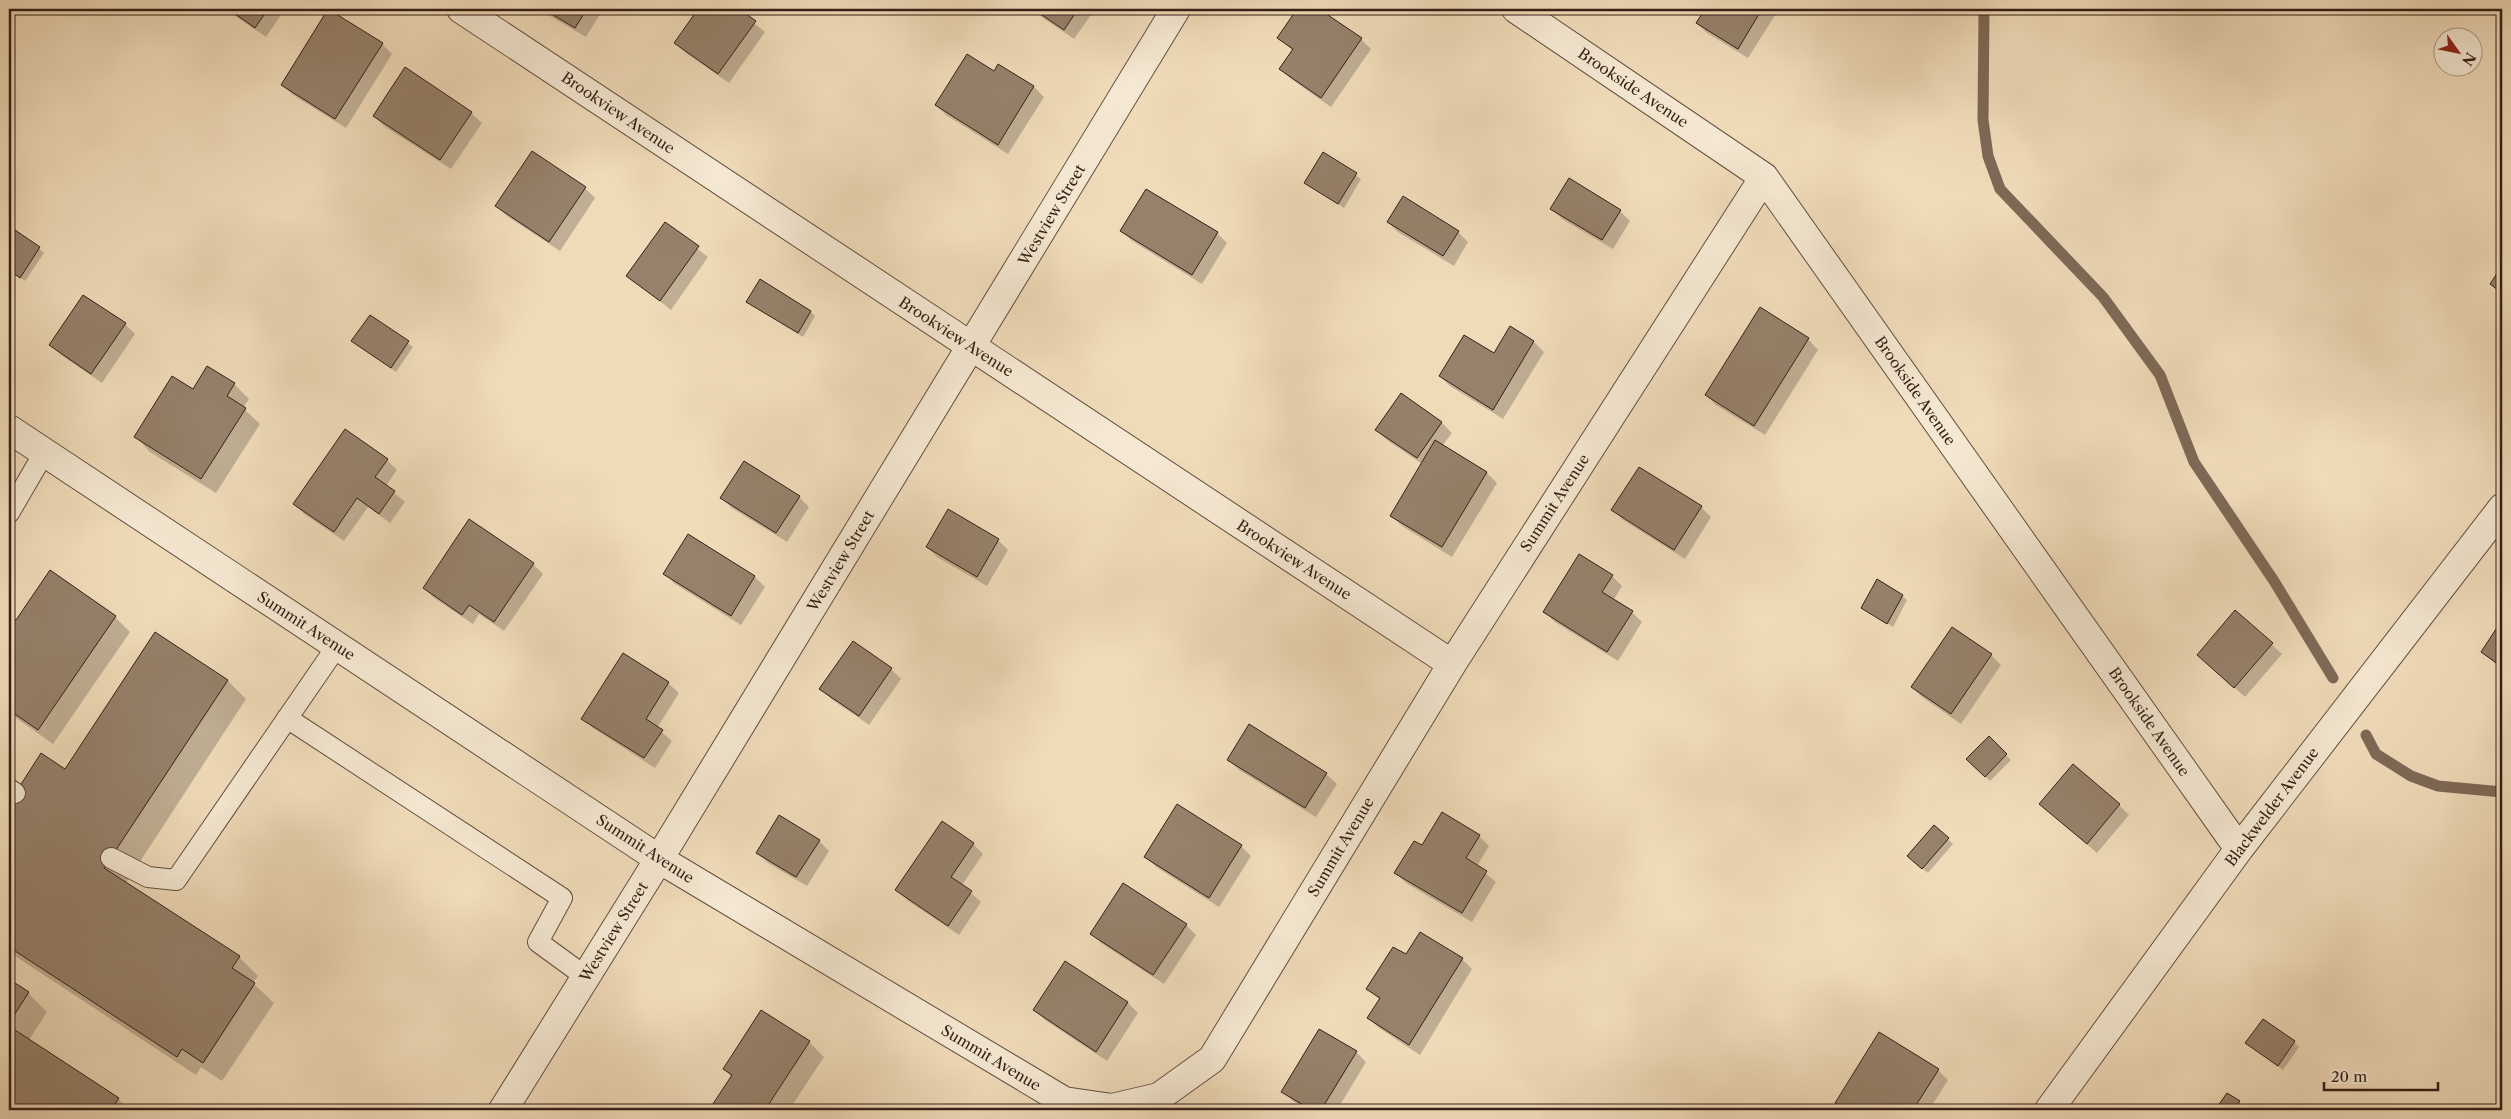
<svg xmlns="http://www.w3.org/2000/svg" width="2511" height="1119" viewBox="0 0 2511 1119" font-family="'Libre Caslon Text',serif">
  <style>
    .shadow { fill: #0003 }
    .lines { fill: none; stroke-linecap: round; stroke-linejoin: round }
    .stream { stroke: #7e6957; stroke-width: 11 }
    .building { fill: #96816b; stroke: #341f17 }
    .service-casing { stroke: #634e40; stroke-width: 22 }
    .minor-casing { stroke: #634e40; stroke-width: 30 }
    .service { stroke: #f5e8d2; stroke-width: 20 }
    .minor { stroke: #f5e8d2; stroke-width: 28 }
    .labels { text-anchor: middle; stroke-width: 4; stroke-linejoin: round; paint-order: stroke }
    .street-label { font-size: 15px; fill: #341f17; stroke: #f5e8d2 }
  </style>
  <rect width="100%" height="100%" fill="#f0dbb9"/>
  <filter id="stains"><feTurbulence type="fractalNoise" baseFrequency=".004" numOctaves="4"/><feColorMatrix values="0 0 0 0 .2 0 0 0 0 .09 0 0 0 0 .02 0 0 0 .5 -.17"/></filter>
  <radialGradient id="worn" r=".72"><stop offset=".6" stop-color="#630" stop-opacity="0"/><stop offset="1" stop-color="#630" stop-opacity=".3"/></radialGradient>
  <path class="shadow" d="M225,9H285L266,37Z
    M543,9H603L586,37L550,16Z
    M699,9H737L765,32L729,83L686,53L676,43Z
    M1030,9H1095L1074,39Z
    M1299,9H1317L1361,39L1371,49L1331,107L1291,79L1281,69L1293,51L1279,38Z
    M1706,9H1779L1748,58L1707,33L1697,23Z
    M382,44L392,54L346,128L293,95L283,85Z
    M999,66L1034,87L1044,97L1008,154L946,115L936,105L994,73Z
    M471,113L482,123L451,169L384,126L374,116Z
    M1324,154L1361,179L1344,208L1306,183Z
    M585,188L595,198L560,251L507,216L497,206Z
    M1552,209L1620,211L1630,221L1613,249L1562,219Z
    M1388,222L1458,232L1468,242L1454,266L1398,232Z
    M665,223L708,257L671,310L628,276Z
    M9,224L44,253L25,281L9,270Z
    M1122,231L1217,233L1227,243L1202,284L1132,241Z
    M747,302L811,312L815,316L803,337Z
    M1760,309L1808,339L1818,350L1765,435L1716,405L1706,395Z
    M370,316L413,347L396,372L358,345Z
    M125,324L135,334L102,383L61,355L51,345Z
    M1511,328L1534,342L1544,352L1503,419L1450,386L1440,376L1494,355Z
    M234,384L249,399L243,408L260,424L216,493L150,452L136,437L193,391Z
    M1442,423L1452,433L1442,446L1487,473L1497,483L1452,557L1402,526L1392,516L1422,464L1387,440L1377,430Z
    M387,460L397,470L386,486L405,502L390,523L368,507L344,541L304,514L294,504Z
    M799,497L809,507L787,542L732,508L722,498Z
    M1701,507L1711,517L1685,559L1623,520L1613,510Z
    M688,536L755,577L765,587L741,625L675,584L665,574Z
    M998,540L1008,550L987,586L937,557L927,547Z
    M533,564L543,574L504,631L479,614L473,624L434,598L424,588Z
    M50,572L115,617L130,632L53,744L9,713V617L16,622Z
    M1612,576L1622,586L1613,601L1632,612L1642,622L1618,661L1555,622L1545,612Z
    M1902,596L1907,600L1893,627L1863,608Z
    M2235,612L2282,654L2245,697L2209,665Z
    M2502,622V669L2482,652Z
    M1952,628L1991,655L2001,665L1961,724L1922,697L1912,687Z
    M623,654L668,683L679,693L657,728L672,741L655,768L593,728L583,718Z
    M891,669L901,679L869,725L831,699L821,689Z
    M227,680L246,699L126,883L239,957L258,976L253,983L274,1003L222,1081L201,1067L196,1075L9,952V805L42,755L66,771Z
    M1249,726L1326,774L1337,784L1316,817L1239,770L1229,760Z
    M1989,738L2011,760L1990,781L1968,759Z
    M2041,804L2119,805L2129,815L2097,853Z
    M1178,806L1241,846L1251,856L1219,907L1156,867L1146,857Z
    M1934,827L1953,844L1928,873L1913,861Z
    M1479,836L1489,846L1477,866L1496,882L1472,922L1406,883L1396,873L1423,847Z
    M819,841L829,851L807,886L768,863L758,853Z
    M973,844L983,854L962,885L981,902L959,935L907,900L897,890Z
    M1123,884L1186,925L1196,935L1164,984L1101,943L1091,933Z
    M1407,956L1462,959L1472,969L1420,1055L1379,1028L1368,1018L1380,1000L1368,989Z
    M1066,962L1128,1003L1138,1013L1107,1061L1045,1020L1035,1010Z
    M9,981L28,993L47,1012L29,1040L118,1099L129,1110H9Z
    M809,1042L824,1057L789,1110H711L732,1077L724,1069Z
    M2294,1042L2299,1047L2283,1070L2247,1043Z
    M1356,1052L1366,1062L1337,1110H1307L1293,1101L1283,1091Z
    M1938,1070L1948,1080L1929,1110H1843L1836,1103Z
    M2228,1094L2239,1102L2247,1110H2216Z"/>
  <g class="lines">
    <path class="stream" d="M1984,9L1983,120L1988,156L2000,189L2103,297L2160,375L2194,462L2274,581L2333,678
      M2366,735L2376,754L2411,776L2438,786L2502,792"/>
  </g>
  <path class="building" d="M228,9H268L255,28Z
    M328,9L383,43L335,119L281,85Z
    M543,9H587L575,28Z
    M698,9H739L756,21L718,74L674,43Z
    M1033,9H1078L1064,30Z
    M1297,9H1319L1362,38L1321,98L1279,69L1293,49L1277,38Z
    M1705,9H1762L1738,49L1696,23Z
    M967,54L994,71L998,64L1034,86L998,145L935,105Z
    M405,67L472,112L440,160L373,116Z
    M532,151L586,187L549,242L495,206Z
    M1323,152L1357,173L1338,204L1304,183Z
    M1569,178L1621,210L1602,240L1550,209Z
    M1146,189L1218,232L1192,275L1120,231Z
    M1403,196L1459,231L1443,256L1387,222Z
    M665,222L699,246L660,301L626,276Z
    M12,228L40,247L20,278L9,270V233Z
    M2502,266V293L2490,284Z
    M760,279L811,311L798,333L746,302Z
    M83,295L126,323L91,374L49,345Z
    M1760,307L1809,338L1754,426L1705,395Z
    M370,315L409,341L391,368L351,341Z
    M1510,326L1534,341L1493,410L1439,376L1464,335L1494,353Z
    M207,366L235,383L227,396L246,408L201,479L134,437L172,376L193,389Z
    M1401,393L1442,422L1417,458L1375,430Z
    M345,429L388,459L375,477L395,491L379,514L357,498L334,532L293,504Z
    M1435,440L1487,472L1442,547L1390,516Z
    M744,461L800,496L776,533L720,498Z
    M1639,467L1702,506L1674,550L1611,510Z
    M948,509L999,539L977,577L926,547Z
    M469,519L534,563L494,622L469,605L462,615L423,588Z
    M688,534L755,576L731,616L663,574Z
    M1579,554L1613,575L1602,592L1633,611L1607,652L1543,612Z
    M50,570L116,616L38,730L9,710V615L16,620Z
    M1877,579L1903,595L1887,624L1861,608Z
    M2235,610L2273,643L2234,688L2197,655Z
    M2502,620V667L2481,652Z
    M1952,627L1992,654L1951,714L1911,687Z
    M155,632L228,680L104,868L240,956L232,968L255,983L203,1063L182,1049L177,1057L9,947V803L41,753L65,769Z
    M853,641L892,668L859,716L819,689Z
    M623,653L669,682L646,719L663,730L644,758L581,719Z
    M1249,724L1327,773L1305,808L1227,760Z
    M1989,736L2007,754L1985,777L1966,759Z
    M2073,764L2120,804L2087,844L2039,804Z
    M1177,804L1242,845L1209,898L1144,857Z
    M1442,812L1480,835L1466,858L1487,871L1462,913L1394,873L1414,841L1422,845Z
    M779,815L820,840L796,877L756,853Z
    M942,821L974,843L951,877L972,891L948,926L895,890Z
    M1934,825L1949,838L1922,869L1907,856Z
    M1123,883L1187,924L1153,975L1090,934Z
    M1420,932L1463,958L1409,1045L1367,1018L1380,998L1366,989L1393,947L1406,954Z
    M1065,961L1128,1002L1096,1052L1033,1010Z
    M9,979L29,992L9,1023Z
    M761,1010L810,1041L765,1110H709L732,1075L723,1069Z
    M2263,1019L2295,1041L2278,1066L2245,1043Z
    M9,1026L119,1098L111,1110H9Z
    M1319,1029L1357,1051L1321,1110H1312L1281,1092Z
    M1879,1032L1939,1069L1913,1110H1846L1835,1103Z
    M2227,1093L2240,1101L2234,1110H2215Z"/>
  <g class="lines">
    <g class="service-casing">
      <path id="service" d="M9,513L44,453
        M287,718L562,898L538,942L586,977
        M9,789L15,793
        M111,858L148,877L176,880L337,646"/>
    </g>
    <g class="minor-casing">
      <path id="minor" d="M461,9L1452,664
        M1516,9L1764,177L2239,849
        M9,429L659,859L1064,1101L1112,1108L1159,1097L1212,1059L1452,664L1764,177
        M503,1110L659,859L1176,9
        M2049,1110L2239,849L2502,508"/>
    </g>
    <use href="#service" class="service"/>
    <use href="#minor" class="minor"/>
  </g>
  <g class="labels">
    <g class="street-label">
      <text transform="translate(1633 88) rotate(34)" y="5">Brookside Avenue</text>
      <text transform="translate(618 113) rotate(34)" y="5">Brookview Avenue</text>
      <text transform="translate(1052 215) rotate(-59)" y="5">Westview Street</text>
      <text transform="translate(956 337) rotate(33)" y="5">Brookview Avenue</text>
      <text transform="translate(1915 391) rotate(55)" y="5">Brookside Avenue</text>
      <text transform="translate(1555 503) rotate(-57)" y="5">Summit Avenue</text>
      <text transform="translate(1294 560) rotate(33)" y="5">Brookview Avenue</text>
      <text transform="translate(841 561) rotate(-59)" y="5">Westview Street</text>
      <text transform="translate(306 626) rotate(33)" y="5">Summit Avenue</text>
      <text transform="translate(2149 722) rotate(55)" y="5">Brookside Avenue</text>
      <text transform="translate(2272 807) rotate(-53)" y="5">Blackwelder Avenue</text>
      <text transform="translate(1341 847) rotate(-59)" y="5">Summit Avenue</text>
      <text transform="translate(645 849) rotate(33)" y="5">Summit Avenue</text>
      <text transform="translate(614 932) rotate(-58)" y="5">Westview Street</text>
      <text transform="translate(991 1058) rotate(31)" y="5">Summit Avenue</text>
    </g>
  </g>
  <rect width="2511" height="1119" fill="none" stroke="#f0dbb9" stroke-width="30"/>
  <rect x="10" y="10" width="2491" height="1099" fill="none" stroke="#341f17" stroke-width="2.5"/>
  <rect x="15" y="15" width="2481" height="1089" fill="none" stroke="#341f17"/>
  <g transform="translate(2458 52) rotate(123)"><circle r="24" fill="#f5e8d2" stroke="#a89887"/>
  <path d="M0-4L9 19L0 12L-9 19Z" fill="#8f2418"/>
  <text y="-8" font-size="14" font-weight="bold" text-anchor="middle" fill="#341f17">N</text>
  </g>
  <path d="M2324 1082v8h114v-8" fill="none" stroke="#341f17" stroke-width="2.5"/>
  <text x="2331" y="1082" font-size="15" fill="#341f17" stroke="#f5e8d2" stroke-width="4" paint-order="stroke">20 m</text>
  <rect width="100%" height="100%" filter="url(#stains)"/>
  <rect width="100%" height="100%" fill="url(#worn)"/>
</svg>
